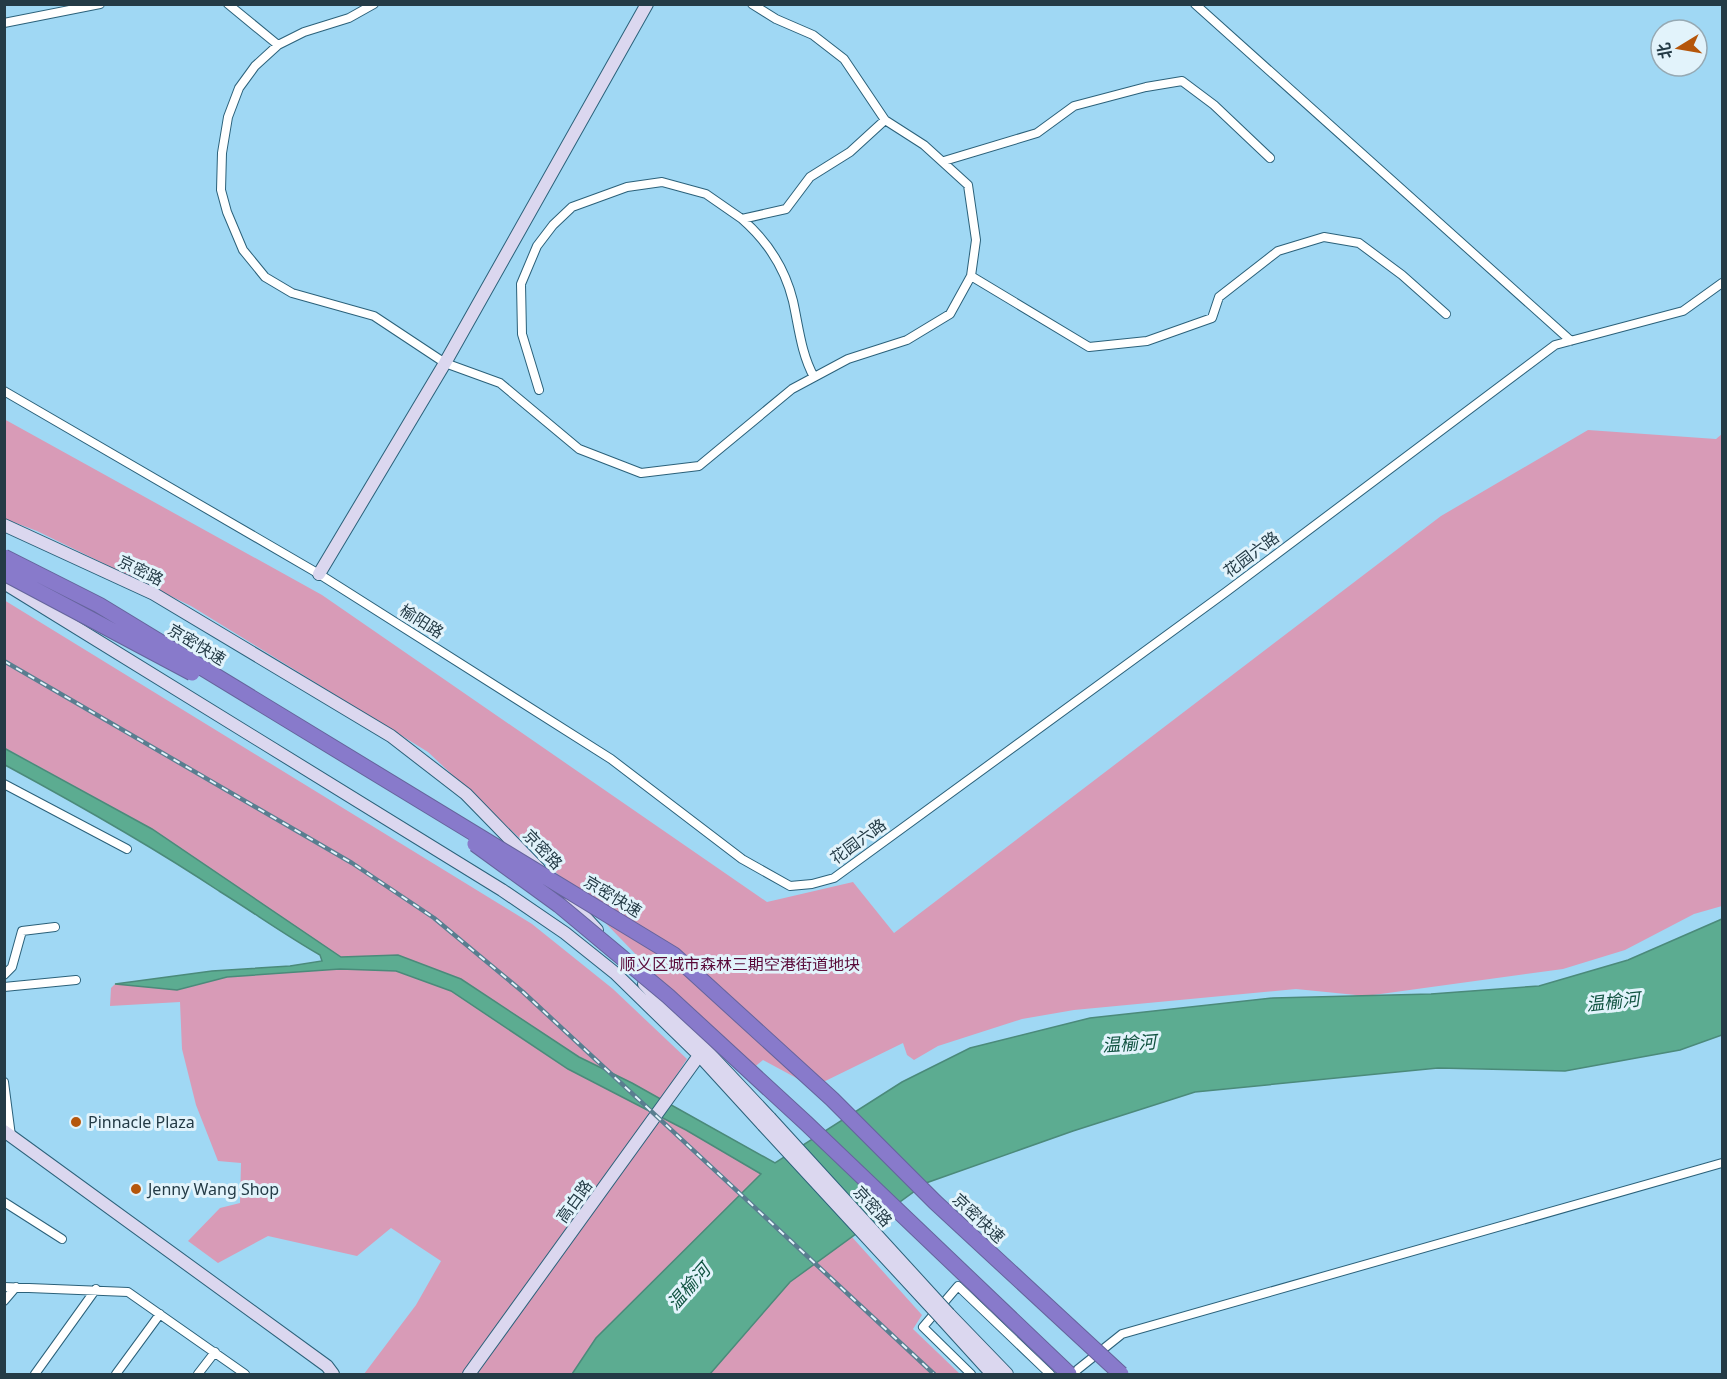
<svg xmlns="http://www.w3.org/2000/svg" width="1727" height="1379" viewBox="0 0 1727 1379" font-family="'Noto Sans','Noto Sans SC',sans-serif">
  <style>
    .green { fill: #d89bb7 }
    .water { fill: #5cac91; stroke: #4b8a7a; stroke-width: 1.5 }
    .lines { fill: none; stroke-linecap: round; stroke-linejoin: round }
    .street-casing { stroke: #2b617a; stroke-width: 10 }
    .secondary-casing { stroke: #2b617a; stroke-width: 14 }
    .street { stroke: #fff; stroke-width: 8 }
    .secondary { stroke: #dbd7ef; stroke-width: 12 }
    .rail-casing { stroke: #597e90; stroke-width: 4.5 }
    .rail { stroke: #e2f3fb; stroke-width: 2; stroke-dasharray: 7; stroke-linecap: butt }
    .secondary-bridge-casing { stroke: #2b617a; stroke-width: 14; stroke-linecap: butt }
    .highway-bridge-casing { stroke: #65649c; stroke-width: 17; stroke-linecap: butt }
    .secondary-bridge { stroke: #dbd7ef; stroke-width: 12 }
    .highway-bridge { stroke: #887acb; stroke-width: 15 }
    .poi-dot { fill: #b5560b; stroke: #e2f3fb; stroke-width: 2 }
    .labels { text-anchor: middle; stroke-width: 6; stroke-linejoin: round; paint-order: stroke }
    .street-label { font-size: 16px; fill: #243b46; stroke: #e2f3fb }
    .park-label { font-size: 16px; fill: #590a39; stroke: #e2f3fb }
    .poi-label { font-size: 16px; fill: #243b46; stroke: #e2f3fb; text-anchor: start }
    .water-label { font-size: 18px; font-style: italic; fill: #115341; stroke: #e2f3fb }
  </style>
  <rect width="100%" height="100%" fill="#a0d8f4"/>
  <path class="green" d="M4,419L322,595L767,902L853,882L894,933L1441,516L1588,430L1716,439L1722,434V906L1694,914L1625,950L1563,969L1366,996L1296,989L1074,1010L1022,1019L938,1046L914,1060L907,1055L903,1043L813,1087L763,1060L752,1069L674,994L566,882L428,752L191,606L37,531L5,519Z
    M4,600L532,924L613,989L687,1059L661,1099L579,1057L461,979L398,955L341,957L152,829L5,748Z
    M340,969L396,971L451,991L568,1069L686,1130L762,1174L596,1338L572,1374H364L416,1305L441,1261L391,1228L357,1256L268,1236L218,1263L188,1241L220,1208L240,1203L241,1163L218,1161L196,1105L182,1049L180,1002L110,1006L111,988L115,984L177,990L227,977Z
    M852,1237L922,1315L913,1329L960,1374H710L790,1282Z"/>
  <path class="water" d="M4,748L152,829L341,957L398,955L461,979L579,1057L632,1083L775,1163L902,1082L970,1048L1090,1018L1273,998L1431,994L1539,986L1628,960L1722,919V1035L1680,1050L1565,1071L1438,1068L1195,1092L1073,1131L926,1183L790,1282L710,1374H572L596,1338L761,1174L686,1130L568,1069L451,991L396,971L340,969L227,977L177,990L115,984L212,971L290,966L322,961L320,955C285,935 253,912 219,891C150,845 77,804 5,765Z"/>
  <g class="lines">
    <g class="street-casing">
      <path id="street" d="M228,4L278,45
        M374,4L349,18L304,32L278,45L255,66L239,88L228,117L222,153L221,190L227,212L243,250L265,277L292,293L374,316L445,363L500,383L579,449L641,473L699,466L792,389L848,359L907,340L950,314L971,276L976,240L968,185L924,145L885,120L844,59L813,35L776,19L752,4
        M1195,4L1571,341
        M4,23L100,4
        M944,161L1037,133L1074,106L1146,87L1182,81L1214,105L1270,158
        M742,219C766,240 785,268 793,301C799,328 801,353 814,377
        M971,276L1089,347L1147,341L1212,318L1219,297L1278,251L1324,237L1359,243L1402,275L1446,314
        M539,390L522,334L521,284L537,246L553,225L572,207L627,187L662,182L706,194L742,219L786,209L810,177L850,152L885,120
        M4,391L319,574L611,759L742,859L790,886L812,884L834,878L1226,592L1555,345L1683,311L1722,283
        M4,784L127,849
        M4,975L12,967L22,931L55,927
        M4,987L76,980
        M4,1082L11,1136
        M4,1202L62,1239
        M4,1287L128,1292L245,1374
        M4,1301L16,1287
        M35,1374L96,1289
        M116,1374L160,1314
        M198,1374L215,1352
        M971,1374L923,1327L958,1286L1050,1374
        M1072,1374L1122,1334L1722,1163"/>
    </g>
    <g class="secondary-casing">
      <path id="secondary" d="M4,525L154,594L391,736L466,794L539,869
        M319,574L445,363L647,4
        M4,583L502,890L565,933L615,973L699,1055L763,1125
        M560,890L597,930
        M644,984L770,1118
        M4,1131L327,1366L333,1374
        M949,1314L1007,1374
        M942,1319L992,1374
        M469,1374L703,1050"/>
    </g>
    <use href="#street" class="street"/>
    <use href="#secondary" class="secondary"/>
    <g class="rail-casing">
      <path id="rail" d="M4,661L352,863L434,918L523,992L934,1374"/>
    </g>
    <use href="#rail" class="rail"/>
    <g class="secondary-bridge-casing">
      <path id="secondary-bridge" d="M770,1118L949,1314
        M763,1125L942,1319"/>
    </g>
    <g class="highway-bridge-casing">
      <path id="highway-bridge" d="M4,557L99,605L674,955L832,1099L935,1202L1121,1374
        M4,573L192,673
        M475,844L559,905L668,996L806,1123L1069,1374"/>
    </g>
    <use href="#secondary-bridge" class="secondary-bridge"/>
    <use href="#highway-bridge" class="highway-bridge"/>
  </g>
  <g class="poi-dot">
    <circle cx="76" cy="1122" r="6"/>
    <circle cx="136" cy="1189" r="6"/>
  </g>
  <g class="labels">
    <g class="street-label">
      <text transform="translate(1251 554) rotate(-37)" y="6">花园六路</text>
      <text transform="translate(141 570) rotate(26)" y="6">京密路</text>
      <text transform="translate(422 621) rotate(32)" y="6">榆阳路</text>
      <text transform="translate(197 644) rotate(31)" y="6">京密快速</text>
      <text transform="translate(858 841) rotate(-36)" y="6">花园六路</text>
      <text transform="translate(543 849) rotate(46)" y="6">京密路</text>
      <text transform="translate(613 896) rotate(31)" y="6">京密快速</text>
      <text transform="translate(574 1201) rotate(-54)" y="6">高白路</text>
      <text transform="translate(873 1206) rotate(48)" y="6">京密路</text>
      <text transform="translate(979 1218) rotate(43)" y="6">京密快速</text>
    </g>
    <g class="park-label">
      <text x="740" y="970">顺义区城市森林三期空港街道地块</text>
    </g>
    <g class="poi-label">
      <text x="88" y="1128">Pinnacle Plaza</text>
      <text x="148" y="1195">Jenny Wang Shop</text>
    </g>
    <g class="water-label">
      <text transform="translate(1613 1002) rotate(-6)" y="6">温榆河</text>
      <text transform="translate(1129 1044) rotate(-4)" y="6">温榆河</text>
      <text transform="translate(689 1287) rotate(-49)" y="6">温榆河</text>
    </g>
  </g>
  <rect width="1727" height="1379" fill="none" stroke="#243b46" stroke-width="12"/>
  <g transform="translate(1679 48) rotate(259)"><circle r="28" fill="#e2f3fb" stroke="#96a9b3" stroke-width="1.5"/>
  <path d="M0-4.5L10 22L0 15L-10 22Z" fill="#b5560b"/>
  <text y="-9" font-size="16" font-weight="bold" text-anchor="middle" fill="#243b46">北</text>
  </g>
</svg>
